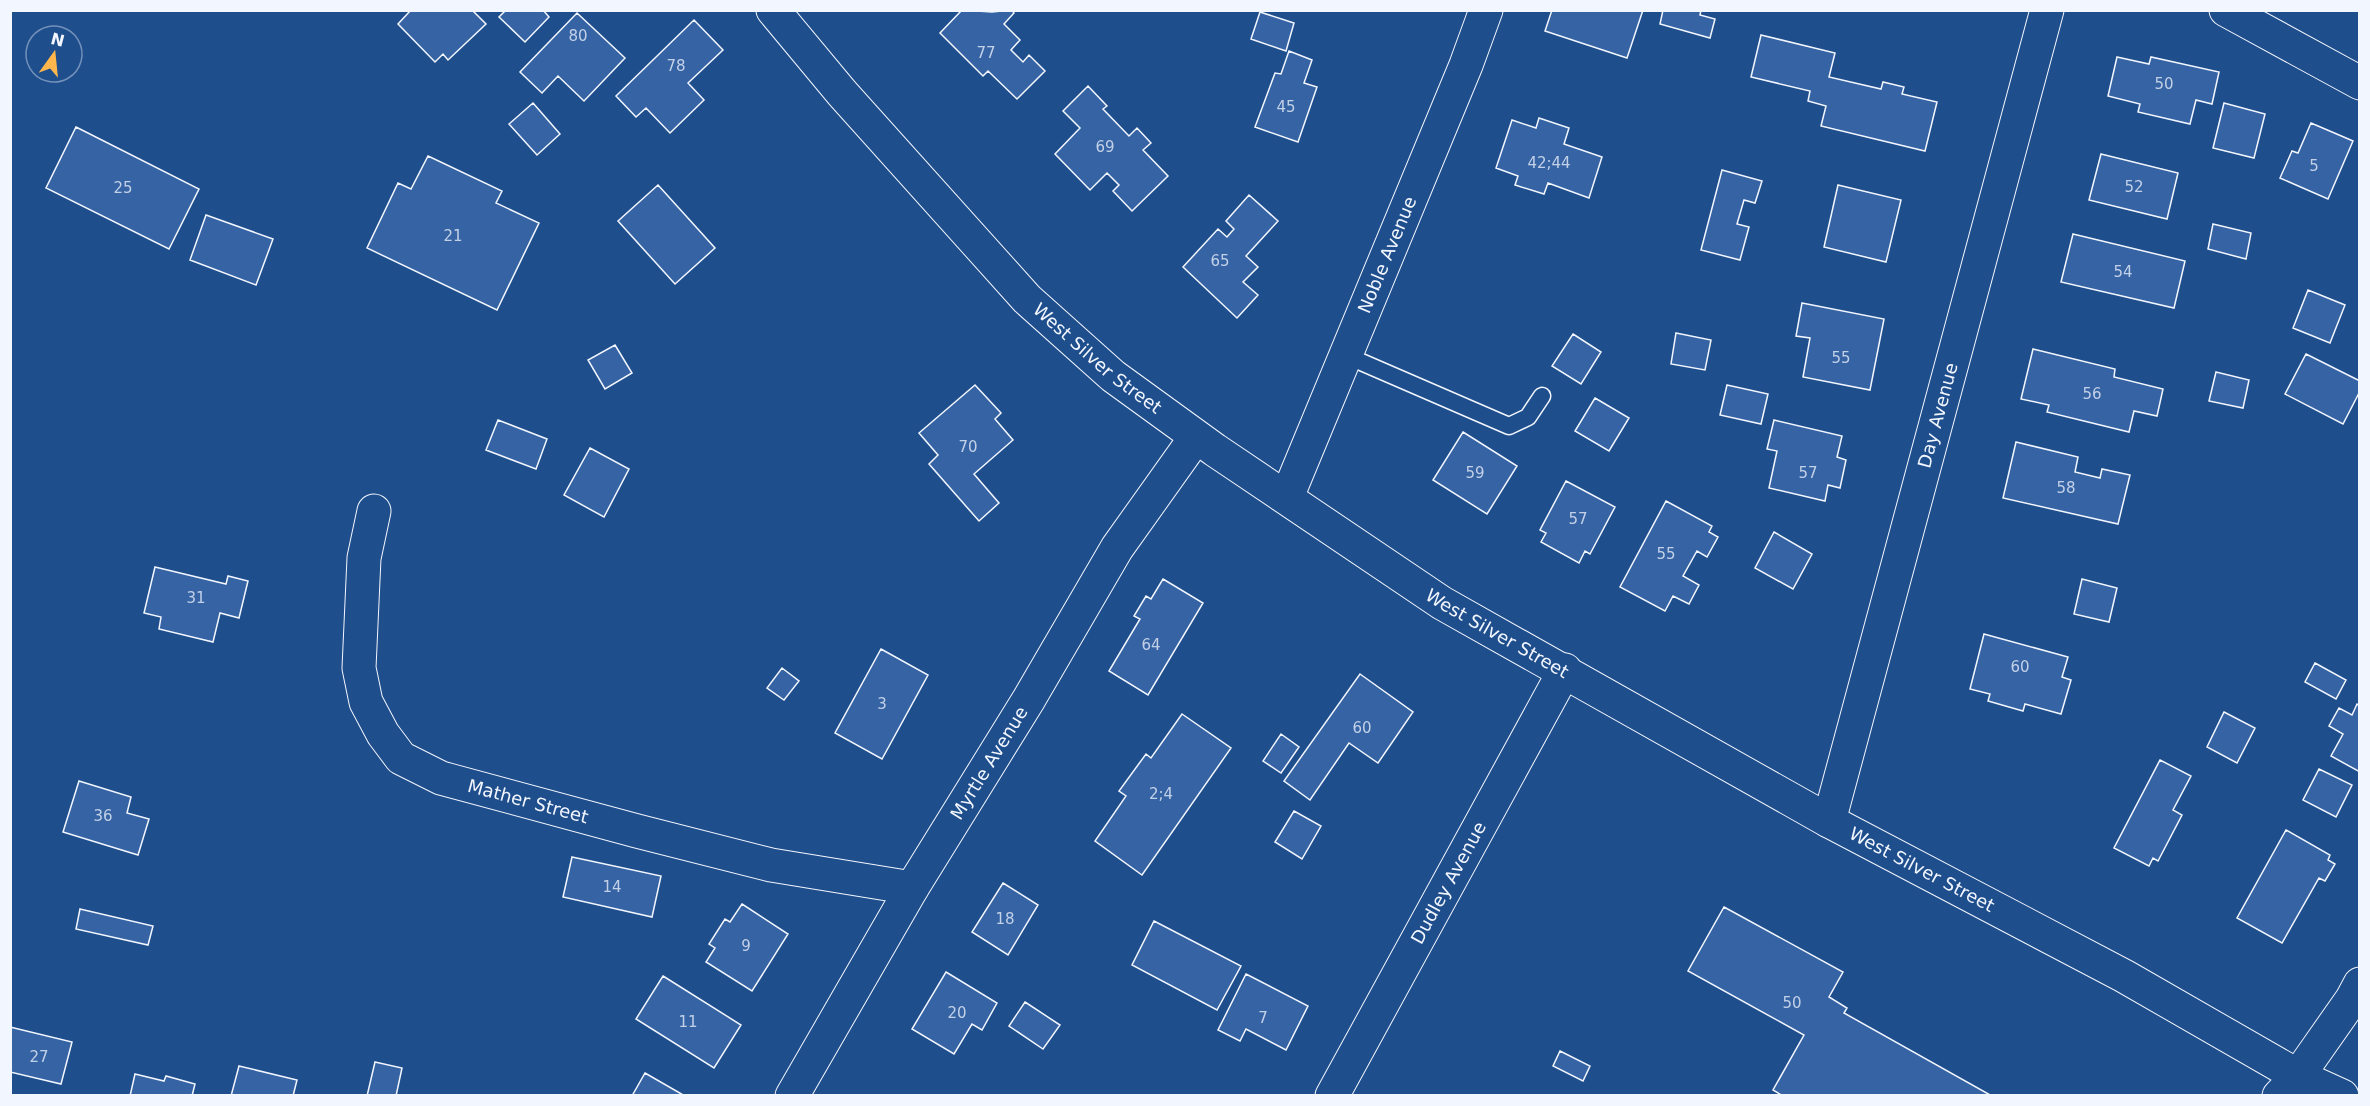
<svg xmlns="http://www.w3.org/2000/svg" width="2370" height="1106" viewBox="0 0 2370 1106" font-family="'DejaVu Sans',sans-serif">
  <style>
    .building { fill: #3563a3; stroke: #f2f6ff; stroke-width: 1.5 }
    .lines { fill: none; stroke-linecap: round; stroke-linejoin: round }
    .service-casing { stroke: #f2f6ff; stroke-width: 19 }
    .minor-casing { stroke: #f2f6ff; stroke-width: 35 }
    .tertiary-casing { stroke: #f2f6ff; stroke-width: 35 }
    .secondary-casing { stroke: #f2f6ff; stroke-width: 35 }
    .trunk-casing { stroke: #f2f6ff; stroke-width: 35 }
    .service { stroke: #1f4e8c; stroke-width: 16 }
    .minor { stroke: #1f4e8c; stroke-width: 33 }
    .tertiary { stroke: #1f4e8c; stroke-width: 33 }
    .secondary { stroke: #1f4e8c; stroke-width: 33 }
    .trunk { stroke: #1f4e8c; stroke-width: 33 }
    .labels { text-anchor: middle; stroke-width: 4.5; stroke-linejoin: round; paint-order: stroke }
    .number-label { font-size: 15px; fill: #c3d1e8 }
    .street-label { font-size: 18px; fill: #f2f6ff; stroke: #1f4e8c }
  </style>
  <rect width="100%" height="100%" fill="#1f4e8c"/>
  <path class="building" d="M411,10H472L486,24L448,60L443,54L435,62L398,24Z
    M506,10H543L549,17L525,42L499,17Z
    M962,10L992,12L1012,10L1014,13L1004,24L1020,40L1011,50L1023,62L1029,55L1045,71L1017,99L988,71L983,76L940,33Z
    M1552,10H1643L1627,58L1545,31Z
    M1663,10H1701L1700,15L1715,19L1710,38L1660,24Z
    M1260,12L1294,23L1286,51L1251,39Z
    M577,13L625,58L584,101L558,76L542,93L520,72Z
    M694,20L723,50L688,83L704,100L670,133L646,108L636,117L616,96Z
    M1761,35L1835,53L1829,77L1881,89L1883,82L1904,87L1902,94L1937,102L1925,151L1821,126L1826,106L1808,101L1810,91L1751,77Z
    M1289,51L1312,60L1304,83L1317,87L1298,142L1255,127L1275,73L1281,74Z
    M2117,57L2149,64L2151,57L2219,72L2212,104L2196,100L2190,124L2138,112L2140,104L2108,96Z
    M1088,86L1107,106L1103,109L1129,136L1137,128L1151,143L1143,150L1168,176L1132,211L1113,191L1119,185L1107,173L1090,190L1055,154L1080,128L1063,111Z
    M533,103L560,134L537,155L509,124Z
    M2224,103L2265,114L2254,158L2213,148Z
    M1539,118L1569,128L1564,144L1602,157L1589,198L1548,183L1544,194L1515,185L1518,176L1496,168L1512,120L1536,128Z
    M2311,123L2353,141L2328,199L2280,178L2292,151L2298,153Z
    M76,127L199,189L169,249L46,188Z
    M2101,154L2178,173L2167,219L2089,200Z
    M428,156L502,191L496,203L539,223L497,310L367,248L398,183L411,189Z
    M1722,170L1762,181L1755,203L1744,200L1737,224L1749,227L1740,260L1701,250Z
    M658,185L715,248L675,284L618,221Z
    M1838,185L1901,200L1886,262L1824,247Z
    M1249,195L1278,221L1246,256L1258,267L1243,282L1258,295L1237,318L1183,267L1218,229L1227,237L1234,229L1226,221Z
    M206,215L273,239L256,285L190,260Z
    M2213,224L2251,233L2246,259L2208,249Z
    M2073,234L2185,261L2174,308L2061,282Z
    M2308,290L2345,305L2330,343L2293,328Z
    M1802,303L1884,319L1870,390L1803,377L1810,338L1796,336Z
    M1676,333L1711,340L1705,370L1671,364Z
    M1573,334L1601,352L1581,384L1552,366Z
    M615,345L632,373L605,389L588,360Z
    M2033,349L2115,369L2114,377L2163,389L2157,416L2134,411L2129,432L2047,412L2049,405L2021,399Z
    M2306,354L2360,381V391L2343,424L2285,394Z
    M2216,372L2249,380L2243,408L2209,401Z
    M975,385L1001,413L995,419L1013,440L974,474L999,503L979,521L929,464L938,455L919,433Z
    M1727,385L1768,394L1761,424L1720,415Z
    M1595,398L1629,418L1609,451L1575,431Z
    M498,420L547,439L536,469L486,450Z
    M1774,420L1842,436L1837,457L1846,460L1840,488L1828,485L1825,501L1769,488L1777,451L1767,449Z
    M1463,432L1517,466L1487,514L1433,480Z
    M2016,442L2078,457L2075,472L2100,478L2102,469L2130,475L2118,524L2003,498Z
    M590,448L629,469L604,517L564,495Z
    M1566,481L1615,507L1590,554L1585,551L1579,563L1541,542L1546,533L1540,530Z
    M1666,501L1712,526L1709,532L1718,537L1707,557L1697,551L1683,576L1699,585L1689,604L1673,596L1665,611L1620,587Z
    M1774,532L1812,554L1793,589L1755,568Z
    M155,567L226,584L228,576L248,581L239,618L220,613L213,642L159,629L161,617L144,613Z
    M1163,579L1203,603L1148,695L1109,671L1140,619L1134,616L1146,596L1151,599Z
    M2082,579L2117,588L2109,622L2074,614Z
    M1984,634L2068,657L2062,677L2071,680L2061,714L2025,704L2023,711L1988,701L1990,694L1970,689Z
    M881,649L928,675L882,759L835,733Z
    M2315,663L2346,680L2336,699L2305,682Z
    M782,668L799,681L784,700L767,688Z
    M1360,674L1413,712L1378,763L1349,743L1310,800L1284,781Z
    M2357,704L2360,706V772L2331,756L2343,734L2329,726L2339,708L2352,715Z
    M2224,712L2255,728L2237,763L2207,747Z
    M1182,714L1231,748L1142,875L1095,841L1126,796L1119,791L1146,754L1151,758Z
    M1281,734L1299,747L1281,773L1263,761Z
    M2160,760L2191,776L2173,810L2182,815L2158,861L2153,858L2149,866L2114,848Z
    M2319,769L2352,785L2336,817L2303,800Z
    M79,781L131,797L127,813L149,819L138,855L63,832Z
    M1294,811L1321,826L1302,859L1275,842Z
    M2286,830L2330,855L2328,860L2335,864L2325,881L2319,878L2282,943L2237,918Z
    M572,857L661,876L652,917L563,897Z
    M1003,883L1038,905L1008,955L972,932Z
    M742,904L788,934L752,991L706,962L715,948L709,944L725,919L730,922Z
    M1724,907L1843,972L1829,997L1847,1008L1844,1013L1992,1096H1783L1773,1090L1804,1035L1688,971Z
    M80,909L153,926L148,945L76,929Z
    M1154,921L1241,966L1217,1010L1132,965Z
    M946,972L997,1003L982,1030L972,1024L954,1054L912,1029Z
    M1246,974L1308,1006L1286,1050L1246,1029L1240,1041L1218,1030Z
    M663,976L741,1025L714,1068L636,1019Z
    M1025,1002L1060,1025L1043,1049L1009,1026Z
    M10,1027L72,1042L61,1084L10,1072Z
    M1560,1051L1590,1066L1583,1081L1553,1066Z
    M375,1062L402,1068L396,1096H367Z
    M239,1066L297,1080L293,1096H231Z
    M645,1073L685,1096H632Z
    M135,1074L164,1081L166,1076L195,1084L192,1096H130Z"/>
  <g class="lines">
    <g class="service-casing">
      <path id="service" d="M1345,355L1509,426L1528,417L1542,396"/>
    </g>
    <g class="minor-casing">
      <g id="minor">
        <path d="M2226,10L2360,83"/>
        <path id="s1" d="M1287,497L1466,65L1486,10"/>
        <path id="s2" d="M374,511L364,558L359,668L366,702L383,734L401,758L441,778L637,831L771,865L912,888"/>
        <path id="s3" d="M1829,821L2047,10"/>
        <path id="s4" d="M792,1096L912,888L1029,699L1117,548L1196,437"/>
        <path id="s5" d="M1332,1096L1565,670"/>
      </g>
    </g>
    <g class="tertiary-casing">
      <path id="tertiary" d="M2298,1076L2352,999L2360,984"/>
    </g>
    <g class="secondary-casing">
      <g id="secondary">
        <path id="s6" d="M773,10L842,93L1027,299L1113,376L1215,450L1442,603L1829,821L2124,976L2298,1076"/>
      </g>
    </g>
    <g class="trunk-casing">
      <path id="trunk" d="M2279,1096L2298,1076L2342,1096"/>
    </g>
    <use href="#service" class="service"/>
    <use href="#minor" class="minor"/>
    <use href="#tertiary" class="tertiary"/>
    <use href="#secondary" class="secondary"/>
    <use href="#trunk" class="trunk"/>
  </g>
  <g class="labels">
    <g class="number-label">
      <text x="578" y="41">80</text>
      <text x="986" y="58">77</text>
      <text x="676" y="71">78</text>
      <text x="2164" y="89">50</text>
      <text x="1286" y="112">45</text>
      <text x="1105" y="152">69</text>
      <text x="1549" y="168">42;44</text>
      <text x="2314" y="171">5</text>
      <text x="2134" y="192">52</text>
      <text x="123" y="193">25</text>
      <text x="453" y="241">21</text>
      <text x="1220" y="266">65</text>
      <text x="2123" y="277">54</text>
      <text x="1841" y="363">55</text>
      <text x="2092" y="399">56</text>
      <text x="968" y="452">70</text>
      <text x="1475" y="478">59</text>
      <text x="1808" y="478">57</text>
      <text x="2066" y="493">58</text>
      <text x="1578" y="524">57</text>
      <text x="1666" y="559">55</text>
      <text x="196" y="603">31</text>
      <text x="1151" y="650">64</text>
      <text x="2020" y="672">60</text>
      <text x="882" y="709">3</text>
      <text x="1362" y="733">60</text>
      <text x="1161" y="799">2;4</text>
      <text x="103" y="821">36</text>
      <text x="612" y="892">14</text>
      <text x="1005" y="924">18</text>
      <text x="746" y="951">9</text>
      <text x="1792" y="1008">50</text>
      <text x="957" y="1018">20</text>
      <text x="1263" y="1023">7</text>
      <text x="688" y="1027">11</text>
      <text x="39" y="1062">27</text>
    </g>
    <g class="street-label">
      <text dy="6" stroke="none"><textPath href="#s1" startOffset="262">Noble Avenue</textPath></text>
      <text dy="6" stroke="none"><textPath href="#s6" startOffset="477">West Silver Street</textPath></text>
      <text dy="6" stroke="none"><textPath href="#s3" startOffset="420">Day Avenue</textPath></text>
      <text dy="6" stroke="none"><textPath href="#s6" startOffset="963">West Silver Street</textPath></text>
      <text dy="6" stroke="none"><textPath href="#s4" startOffset="387">Myrtle Avenue</textPath></text>
      <text dy="6" stroke="none"><textPath href="#s2" startOffset="394">Mather Street</textPath></text>
      <text dy="6" stroke="none"><textPath href="#s6" startOffset="1449">West Silver Street</textPath></text>
      <text dy="6" stroke="none"><textPath href="#s5" startOffset="243">Dudley Avenue</textPath></text>
    </g>
  </g>
  <rect width="2370" height="1106" fill="none" stroke="#f2f6ff" stroke-width="24"/>
  <g transform="translate(54 54) rotate(15)"><circle r="28" fill="#1f4e8c" stroke="#7391ba" stroke-width="1.5"/>
  <path d="M0-4.5L10 22L0 15L-10 22Z" fill="#ffb74d"/>
  <text y="-9" font-size="16" font-weight="bold" text-anchor="middle" fill="#f2f6ff">N</text>
  </g>
</svg>
